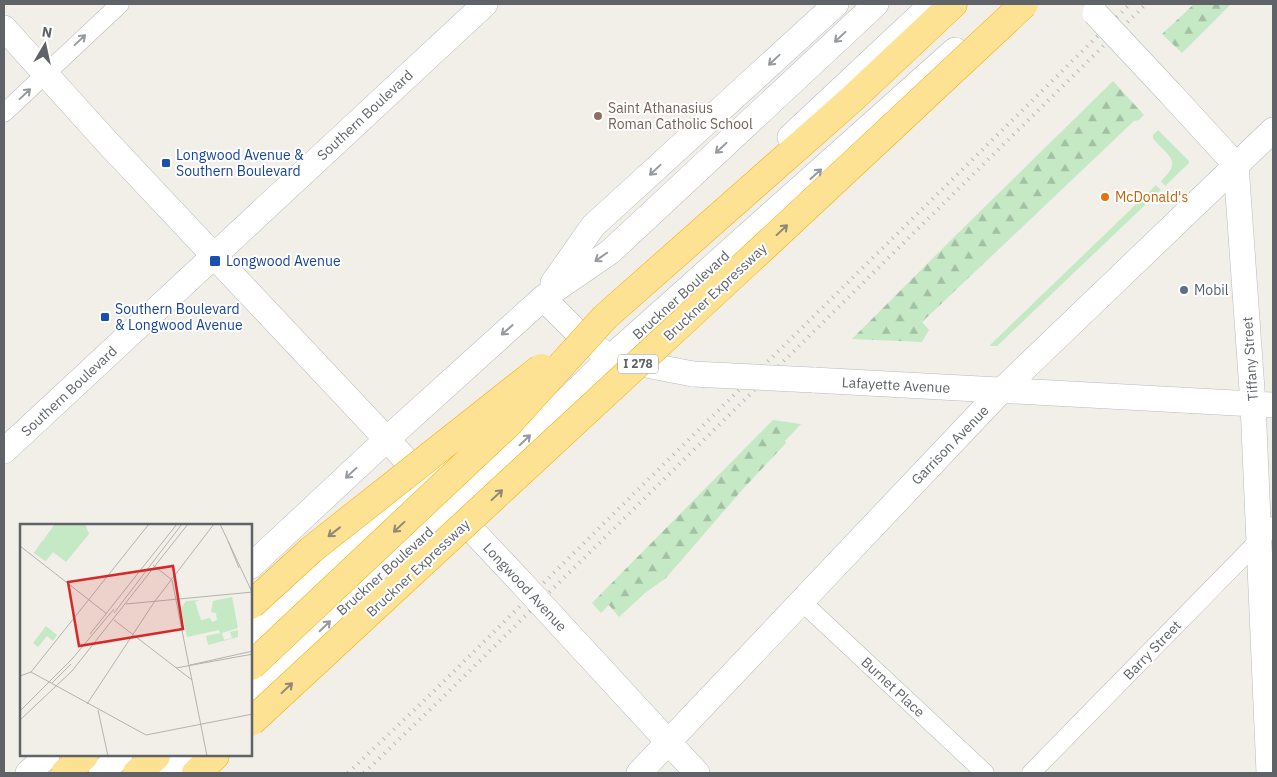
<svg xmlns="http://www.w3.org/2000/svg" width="1277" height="777" viewBox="0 0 1277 777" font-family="'IBM Plex Sans',sans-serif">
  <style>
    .forest { fill: url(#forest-firs) }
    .garden { fill: #c5e8c5 }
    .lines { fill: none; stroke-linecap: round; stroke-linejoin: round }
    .street-casing { stroke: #b5b8bc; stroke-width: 19 }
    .secondary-casing { stroke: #b6babf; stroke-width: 26 }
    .highway-casing { stroke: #f9ab00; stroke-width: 29 }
    .street { stroke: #fff; stroke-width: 18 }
    .secondary { stroke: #fff; stroke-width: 25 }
    .highway { stroke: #fde293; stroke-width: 28 }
    .rail { stroke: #b6b7b8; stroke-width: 4; stroke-dasharray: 1 6; stroke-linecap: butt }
    .secondary-bridge-casing { stroke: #b6babf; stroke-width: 26; stroke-linecap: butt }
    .highway-bridge-casing { stroke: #f9ab00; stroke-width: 29; stroke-linecap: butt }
    .secondary-bridge { stroke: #fff; stroke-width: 25 }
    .highway-bridge { stroke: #fde293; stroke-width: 28 }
    .oneway { stroke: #979a9d }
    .oneway2 { stroke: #8e8975 }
    .education-dot { fill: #8d6e63; stroke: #fff; stroke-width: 2 }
    .transit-dot { fill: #1a4fb4; stroke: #fff; stroke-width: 2 }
    .food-dot { fill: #e8710a; stroke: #fff; stroke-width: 2 }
    .service-dot { fill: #5c6f8a; stroke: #fff; stroke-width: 2 }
    .labels { text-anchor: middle; stroke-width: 4; stroke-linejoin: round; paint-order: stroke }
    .shield { fill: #fff; stroke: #8f9295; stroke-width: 1 }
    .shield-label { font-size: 12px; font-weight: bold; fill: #5f6368 }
    .education-label { font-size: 14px; fill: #785e54; stroke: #fff; text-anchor: start }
    .street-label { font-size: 14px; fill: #5f6368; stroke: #fff }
    .transit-label { font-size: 14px; fill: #164399; stroke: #fff; text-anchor: start }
    .food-label { font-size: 14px; fill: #c56008; stroke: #fff; text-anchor: start }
    .service-label { font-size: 14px; fill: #4e5e75; stroke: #fff; text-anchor: start }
    .inset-road { fill: none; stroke: #b3b3b1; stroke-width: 1 }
    .view { fill: #d62828; fill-opacity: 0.15; stroke: #d62828; stroke-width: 2.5 }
    .inset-edge { fill: none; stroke: #5f6368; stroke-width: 2.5 }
  </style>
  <defs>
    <pattern id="forest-firs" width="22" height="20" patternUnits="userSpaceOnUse" patternTransform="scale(1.25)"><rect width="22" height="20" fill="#c5e8c5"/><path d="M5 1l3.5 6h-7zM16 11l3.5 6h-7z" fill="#a3c0a4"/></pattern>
  </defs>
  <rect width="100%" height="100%" fill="#f1efe8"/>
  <path class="forest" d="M1194,4H1231L1182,53L1162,34Z
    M1113,81L1144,115L1139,120L1134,121L922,322L929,330L922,342L852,339L954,237Z
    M773,420L801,424L785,441L786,443L742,490L666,578L645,593L619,617L609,605L601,613L592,603Z"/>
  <path class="garden" d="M1158,130L1189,161V163L1165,186L1161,181C1184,159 1167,157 1153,138V135Z
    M1156,185L1161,190L1144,206L997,346H989Z"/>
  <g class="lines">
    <g class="street-casing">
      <path id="street" d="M4,113L120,4
        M801,601L985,773
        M1031,773L1273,526"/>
    </g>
    <g class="secondary-casing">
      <path id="secondary" d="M4,28L106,141L519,580
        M1170,93L1236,165L1253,404L1269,773
        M790,137L932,4
        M553,283L593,226L836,4
        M543,298L579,334L610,358L693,374
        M813,380L1273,405
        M4,451L485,4
        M251,566L386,440L543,298L610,252L876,4
        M251,632L342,549L425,481L471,437
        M578,644L697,773
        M251,696L376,577L452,510L610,358L955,50
        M28,773L47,756
        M101,773L120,756
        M169,773L188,756
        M639,773L1001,391L1273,130"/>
    </g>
    <g class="highway-casing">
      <path id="highway" d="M605,317L852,99L953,4
        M65,773L84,756
        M137,773L156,756
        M196,773L215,756"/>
    </g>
    <use href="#street" class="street"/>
    <use href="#secondary" class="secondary"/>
    <use href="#highway" class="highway"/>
    <path class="rail" d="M348,773L431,694L1130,4
      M364,773L439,701L1146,4"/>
    <g class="secondary-bridge-casing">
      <path id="secondary-bridge" d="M1095,13L1170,93
        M693,374L813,380
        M519,580L578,644"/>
    </g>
    <g class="highway-bridge-casing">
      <path id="highway-bridge" d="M251,605L311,550L541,368
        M251,666L508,424L605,317
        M251,722L766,245L1024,4"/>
    </g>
    <use href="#secondary-bridge" class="secondary-bridge"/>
    <use href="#highway-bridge" class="highway-bridge"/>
  </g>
  <defs><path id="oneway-shaft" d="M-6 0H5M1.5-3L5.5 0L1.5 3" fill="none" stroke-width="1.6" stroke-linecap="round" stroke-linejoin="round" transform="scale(1.25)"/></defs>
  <g class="oneway">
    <use href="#oneway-shaft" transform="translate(840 37) rotate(137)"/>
    <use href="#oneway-shaft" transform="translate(80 40) rotate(-43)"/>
    <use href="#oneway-shaft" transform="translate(774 60) rotate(137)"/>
    <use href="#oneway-shaft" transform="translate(25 94) rotate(-43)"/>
    <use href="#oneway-shaft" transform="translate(721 148) rotate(137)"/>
    <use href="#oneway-shaft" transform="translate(655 170) rotate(137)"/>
    <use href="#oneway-shaft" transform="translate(816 174) rotate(-42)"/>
    <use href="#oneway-shaft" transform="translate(601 257) rotate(145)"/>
    <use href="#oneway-shaft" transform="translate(507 330) rotate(139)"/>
    <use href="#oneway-shaft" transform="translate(525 440) rotate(-44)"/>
    <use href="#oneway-shaft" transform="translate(351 473) rotate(137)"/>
    <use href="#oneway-shaft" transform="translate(325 626) rotate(-44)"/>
  </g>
  <g class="oneway2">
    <use href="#oneway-shaft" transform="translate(782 230) rotate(-43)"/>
    <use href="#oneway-shaft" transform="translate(497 495) rotate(-43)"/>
    <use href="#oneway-shaft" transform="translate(399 527) rotate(137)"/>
    <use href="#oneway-shaft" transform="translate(334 532) rotate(142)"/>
    <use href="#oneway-shaft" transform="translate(287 688) rotate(-43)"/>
  </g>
  <circle class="education-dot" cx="598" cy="116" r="5"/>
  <g class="transit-dot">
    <rect x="161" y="158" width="10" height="10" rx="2.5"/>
    <rect x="209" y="255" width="12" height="12" rx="2.5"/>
    <rect x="100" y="312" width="10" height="10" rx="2.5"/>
  </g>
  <circle class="food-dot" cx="1105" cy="197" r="5"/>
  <circle class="service-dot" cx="1184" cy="290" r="5"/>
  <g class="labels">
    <rect class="shield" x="618" y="354.5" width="40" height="19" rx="4"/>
    <g class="shield-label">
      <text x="638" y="368">I 278</text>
    </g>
    <g class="education-label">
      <text x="608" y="113">Saint Athanasius<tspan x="608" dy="16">Roman Catholic School</tspan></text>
    </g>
    <g class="street-label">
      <text transform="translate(365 115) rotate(-43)" y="5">Southern Boulevard</text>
      <text transform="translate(715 292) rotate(-43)" y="5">Bruckner Expressway</text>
      <text transform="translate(681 295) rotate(-42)" y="5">Bruckner Boulevard</text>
      <text transform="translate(1250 359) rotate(-94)" y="5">Tiffany Street</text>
      <text transform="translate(896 385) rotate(3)" y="5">Lafayette Avenue</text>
      <text transform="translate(69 391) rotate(-43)" y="5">Southern Boulevard</text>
      <text transform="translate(950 445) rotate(-46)" y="5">Garrison Avenue</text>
      <text transform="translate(418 568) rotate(-43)" y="5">Bruckner Expressway</text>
      <text transform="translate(385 571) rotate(-42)" y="5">Bruckner Boulevard</text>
      <text transform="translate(525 587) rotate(47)" y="5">Longwood Avenue</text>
      <text transform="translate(1152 650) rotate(-46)" y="5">Barry Street</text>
      <text transform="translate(893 687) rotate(43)" y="5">Burnet Place</text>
    </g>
    <g class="transit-label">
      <text x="176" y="160">Longwood Avenue &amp;<tspan x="176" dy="16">Southern Boulevard</tspan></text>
      <text x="226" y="266">Longwood Avenue</text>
      <text x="115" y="314">Southern Boulevard<tspan x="115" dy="16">&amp; Longwood Avenue</tspan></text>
    </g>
    <g class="food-label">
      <text x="1115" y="202">McDonald's</text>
    </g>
    <g class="service-label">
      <text x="1194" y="295">Mobil</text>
    </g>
  </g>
  <g transform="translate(20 524)">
    <rect width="232" height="232" fill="#f1efe8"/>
    <path d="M35,0H65L69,10L46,38L33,28L26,37L14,29ZM212,73L218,104L202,109L204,116L212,114L210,108L218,106V113L188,121L186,112L200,109L199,106L167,113L161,85L166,77L180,76L175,78L181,96L190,94L192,98L197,96L196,89L191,88L193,77ZM26,102L37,111L33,117L27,112L18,123L13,119Z" fill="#c5e8c5"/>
    <path d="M33 19a8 8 0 1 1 16 0a8 8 0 1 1-16 0ZM22,17L28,25L25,37L14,29Z" fill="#c5e8c5"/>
    <path class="inset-road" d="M200,0L232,68M208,17L219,44M0,22L87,90M133,41L152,56L187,232M106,80L233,68M94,89L162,0M94,96L172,156M70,110L157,0M170,141L233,127M156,144L233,130M11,148L129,0M0,152L11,148L126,211L233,190M32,159L51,140M67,180L135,77L194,0M78,186L88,232M0,187L52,135L94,85M0,196L52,147L168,0"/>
    <path class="view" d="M153,42L163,105L59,122L48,58Z"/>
    <rect width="232" height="232" class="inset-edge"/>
  </g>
  <rect width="1277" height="777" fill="none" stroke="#5f6368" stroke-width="10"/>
  <g transform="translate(45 45) rotate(9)" stroke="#ffffff" stroke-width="4" paint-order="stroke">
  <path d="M0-4L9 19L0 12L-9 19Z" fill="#5f6368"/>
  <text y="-8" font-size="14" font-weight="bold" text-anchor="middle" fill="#5f6368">N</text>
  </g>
</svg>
